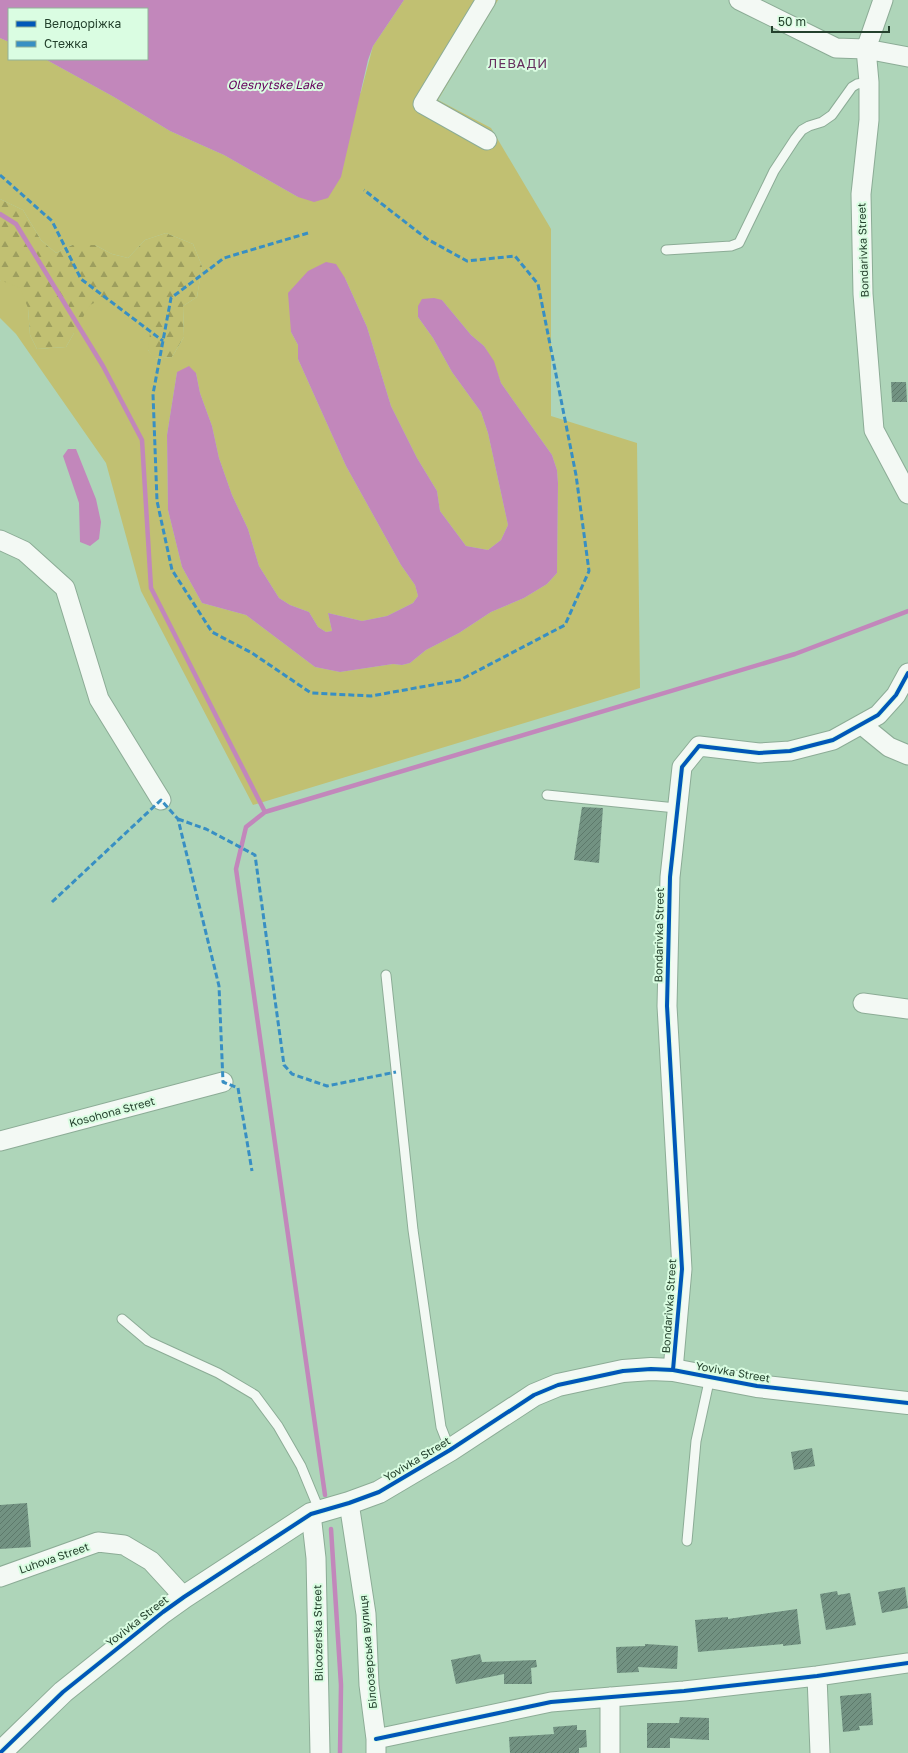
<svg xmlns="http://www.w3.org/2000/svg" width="908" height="1753" viewBox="0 0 908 1753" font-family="'Golos Text',sans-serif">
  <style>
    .forest { fill: url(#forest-firs) }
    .park { fill: #c1c072; fill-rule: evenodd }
    .water { fill: #c287bb }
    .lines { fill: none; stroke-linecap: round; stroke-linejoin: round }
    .stream { stroke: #c287bb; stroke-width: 4.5 }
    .building { fill: url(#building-hatch) }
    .lane-casing { stroke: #8cac96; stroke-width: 11 }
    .street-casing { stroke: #8cac96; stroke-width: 21 }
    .secondary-casing { stroke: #8cac96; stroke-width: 24 }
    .lane { stroke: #f3f9f4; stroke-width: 9 }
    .street { stroke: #f3f9f4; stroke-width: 19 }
    .secondary { stroke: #f3f9f4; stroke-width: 22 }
    .quiet { stroke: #388fc3; stroke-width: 3; stroke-dasharray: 6 3; stroke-linecap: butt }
    .cycleway-casing { stroke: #dafde2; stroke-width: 6 }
    .cycleway { stroke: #0057b8; stroke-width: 4 }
    .labels { text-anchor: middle; stroke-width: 4; stroke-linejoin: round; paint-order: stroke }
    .street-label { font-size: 11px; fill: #24412d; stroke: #dafde2 }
    .water-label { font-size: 12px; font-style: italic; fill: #65015c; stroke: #dafde2 }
    .quarter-label { font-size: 13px; letter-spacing: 1px; fill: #67315f; stroke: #dafde2 }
  </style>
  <defs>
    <pattern id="forest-firs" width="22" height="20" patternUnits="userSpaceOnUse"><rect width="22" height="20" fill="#c1c072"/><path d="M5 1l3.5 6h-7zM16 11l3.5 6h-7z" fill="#9d9e5e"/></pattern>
    <pattern id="building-hatch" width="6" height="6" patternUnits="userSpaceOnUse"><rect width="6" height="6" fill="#729282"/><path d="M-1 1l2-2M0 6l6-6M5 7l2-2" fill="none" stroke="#5d796b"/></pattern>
  </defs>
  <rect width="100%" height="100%" fill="#aed5b9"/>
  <path class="forest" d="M0,199L23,210L41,240L56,253L72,245H95L112,254L128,258L145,240L166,233L193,244L202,266L197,297L183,306L184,337L172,357L154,359L148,350L74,333L66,347L37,349L30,335L28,308L0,280Z"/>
  <path class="park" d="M404,0H498L438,100L491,128L551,229V416L637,443L640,688L253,805L141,591L106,463L16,334L0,318V280L20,288L28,308L30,335L37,349L66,347L90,305L106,297L131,304L151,324L148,350L155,359L172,357L184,337L183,306L197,297L202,266L193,244L166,233L145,240L128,258L112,254L95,245H72L56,253L41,240L23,210L0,199V38L9,42V59H45L114,97L170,131L224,155L298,197L361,92L373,46ZM345,278L367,327L391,406L417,458L437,491L440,511L466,546L488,550L501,540L508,525L488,433L481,412L452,372L433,338L418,317L442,300L471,335L484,346L493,361L501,383L552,455L557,470L558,483L557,573L547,584L524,598L491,612L459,633L426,650L410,663L402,665L393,664L340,672L315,667L246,615L202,603L182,567L168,510L167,435L177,372L196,373L200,393L212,426L219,458L232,495L248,529L259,566L279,598L290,605L309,612L318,627L326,632L332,631L328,613L362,621L387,616L413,603L418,596L415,585L401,565L346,466L298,359V345L291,332Z"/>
  <path class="water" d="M0,0H404L373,46L368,60L341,177L328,198L314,202L298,197L224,155L170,131L114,97L45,59H147V9H9V42L0,38Z
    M326,262L336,264L345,278L367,327L391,406L417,458L437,491L440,511L466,546L488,550L501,540L508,525L488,433L481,412L452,372L433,338L418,317V306L422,299L434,298L442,300L471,335L484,346L494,361L501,383L552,455L557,470L558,483L557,573L547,584L524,598L491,612L459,633L426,650L410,663L402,665L393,664L340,672L315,667L246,615L202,603L182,567L168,510L167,435L177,372L189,366L196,373L200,393L212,426L219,458L232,495L248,529L259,566L279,598L290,605L309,612L318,627L326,632L332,631L328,613L362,621L387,616L413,603L418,596L415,585L401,565L346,466L298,359V345L291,332L288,293L308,271Z
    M68,449H76L96,499L101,522L99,539L90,546L80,542L79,503L63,456Z"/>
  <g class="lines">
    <path class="stream" d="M0,214L16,224L103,366L142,440L151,588L265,812
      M325,1495L236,869L246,827L265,812L795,654L908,611
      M331,1529L341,1685L340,1753"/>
  </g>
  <path class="building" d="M891,382H906L907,402H892Z
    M582,807L603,808L599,863L574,860Z
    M812,1448L815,1466L794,1470L791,1452Z
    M27,1503L31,1547L0,1549V1505Z
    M905,1587L908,1608L882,1613L878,1592Z
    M837,1591L838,1595L850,1593L856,1625L826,1630L820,1594Z
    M797,1609L801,1644L783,1646V1644L698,1652L695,1620L728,1617V1619Z
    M645,1644L678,1646L677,1669L638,1667L639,1672L617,1673L616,1647L645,1646Z
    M480,1654L482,1662L536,1660L537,1667L531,1668L532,1684H504V1674L456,1684L451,1660Z
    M871,1693L873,1725L859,1726L860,1730L843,1732L840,1696Z
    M680,1717L709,1718V1740L670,1738V1748H647V1723H679Z
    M577,1725V1730H586L587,1747L579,1748V1753H510L509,1737L554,1734L553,1727Z"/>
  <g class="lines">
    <g class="lane-casing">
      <path id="lane" d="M666,250L731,246L739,243L774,171L795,139L802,130L809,126L822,122L832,115L852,87L857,84L869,82
        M547,795L676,808
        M386,975L413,1230L441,1427L450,1450
        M122,1319L148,1341L218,1373L255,1395L278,1426L301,1466L320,1512
        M687,1541L696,1441L710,1377"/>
    </g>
    <g class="street-casing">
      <path id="street" d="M486,0L423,104L487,140
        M739,0L836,48L866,49L908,57
        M883,0L866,49L869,82V120L861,194L863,294L874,430L908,494
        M0,540L24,551L65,588L99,699L161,800
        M862,725L889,747L908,755
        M863,1003L908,1009
        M0,1141L223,1082
        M673,1370L682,1269L667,1006L670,877L682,767L699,746L759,753L790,751L833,740L878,715L896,695L908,673
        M349,1503L366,1614L369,1685L376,1739V1753
        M311,1514L316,1558L320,1753
        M0,1577L98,1542L124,1545L151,1561L184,1597
        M817,1676L820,1753
        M376,1739L551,1702L684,1691L817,1676L908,1663
        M610,1753V1697"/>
    </g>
    <g class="secondary-casing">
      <path id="secondary" d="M0,1753L63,1692L163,1612L184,1597L311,1514L349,1503L379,1492L450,1450L534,1395L558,1385L623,1371L651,1369L673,1370L757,1386L908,1403"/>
    </g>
    <use href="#lane" class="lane"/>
    <use href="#street" class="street"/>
    <use href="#secondary" class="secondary"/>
    <path class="quiet" d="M0,175L52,221L81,279L163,341
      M308,233L224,258L171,298L153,394L157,501L172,570L212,632L252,653L311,693L371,696L460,680L565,625L589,571L576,475L538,284L515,256L467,261L427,239L364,190
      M178,819L206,829L255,855L284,1065L292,1074L327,1086L396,1072
      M52,902L161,800L178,819L219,986L223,1082L238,1088L252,1171"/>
    <g class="cycleway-casing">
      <path id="cycleway" d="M673,1370L682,1269L667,1006L670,877L682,767L699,746L759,753L790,751L833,740L878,715L896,695L908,673
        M376,1739L551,1702L684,1691L817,1676L908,1663
        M0,1753L63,1692L163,1612L184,1597L311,1514L349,1503L379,1492L450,1450L534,1395L558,1385L623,1371L651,1369L673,1370L757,1386L908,1403"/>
    </g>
    <use href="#cycleway" class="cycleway"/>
  </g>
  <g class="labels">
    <g class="street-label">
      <text transform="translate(863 250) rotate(-92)" y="4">Bondarivka Street</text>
      <text transform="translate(659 935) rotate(-89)" y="4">Bondarivka Street</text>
      <text transform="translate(112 1112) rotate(-15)" y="4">Kosohona Street</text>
      <text transform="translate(669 1306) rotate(-86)" y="4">Bondarivka Street</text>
      <text transform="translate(733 1372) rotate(10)" y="4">Yovivka Street</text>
      <text transform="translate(417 1459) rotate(-31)" y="4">Yovivka Street</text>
      <text transform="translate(54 1558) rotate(-19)" y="4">Luhova Street</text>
      <text transform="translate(137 1621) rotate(-38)" y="4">Yovivka Street</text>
      <text transform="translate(318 1633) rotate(-91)" y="4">Biloozerska Street</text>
      <text transform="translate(368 1652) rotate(-95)" y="4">Білоозерська вулиця</text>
    </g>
    <g class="water-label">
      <text x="275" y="89">Olesnytske Lake</text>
    </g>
    <g class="quarter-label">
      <text x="518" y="68">ЛЕВАДИ</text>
    </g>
  </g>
  <rect x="8" y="8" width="140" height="52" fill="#dafde2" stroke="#91b29a"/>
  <rect x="16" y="21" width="20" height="6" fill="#0057b8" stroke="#91b29a"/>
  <text x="44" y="28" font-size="12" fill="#24412d">Велодоріжка</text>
  <rect x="16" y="41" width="20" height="6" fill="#388fc3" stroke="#91b29a"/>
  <text x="44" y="48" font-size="12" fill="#24412d">Стежка</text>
  <path d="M772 26v6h117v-6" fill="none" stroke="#24412d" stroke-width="2"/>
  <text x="778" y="26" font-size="12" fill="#24412d" stroke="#dafde2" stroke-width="3" paint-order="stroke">50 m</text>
</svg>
